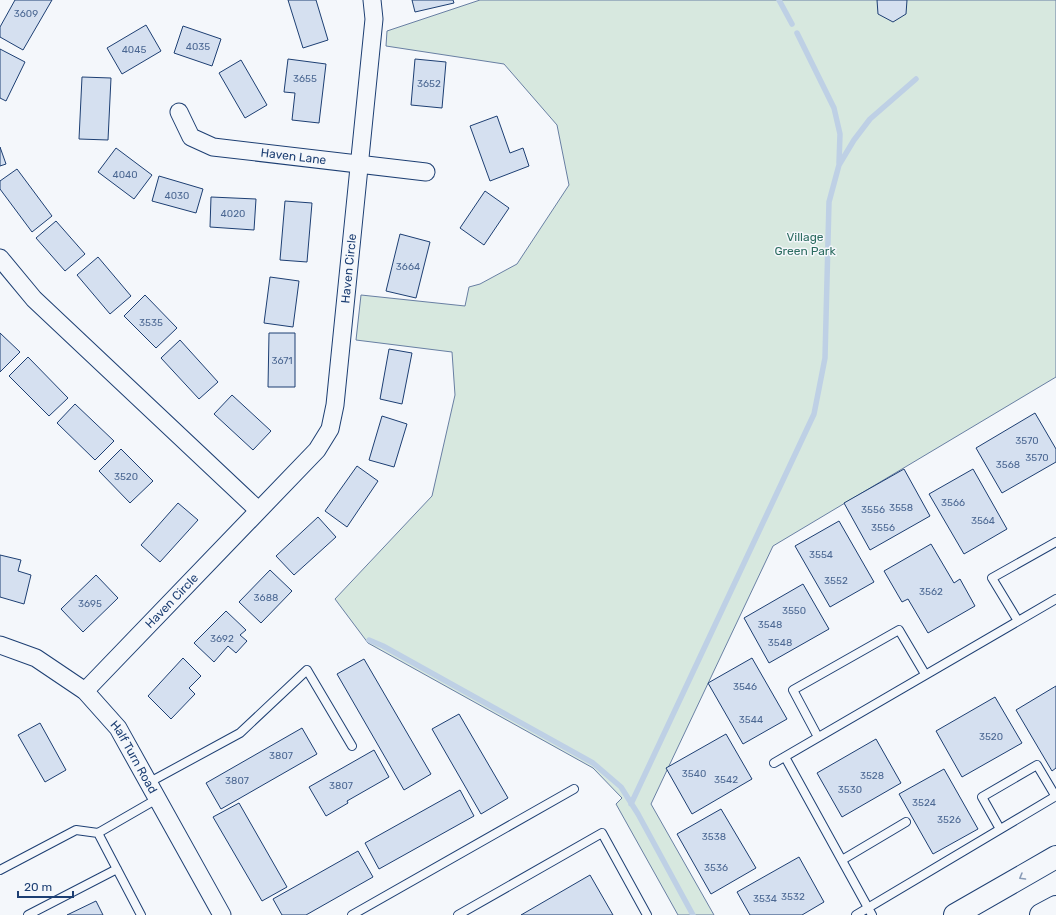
<svg xmlns="http://www.w3.org/2000/svg" width="1056" height="915" viewBox="0 0 1056 915" font-family="Rubik,sans-serif">
  <style>
    .green { fill: #d7e8df; stroke: #687fa3 }
    .lines { fill: none; stroke-linecap: round; stroke-linejoin: round }
    .stream { stroke: #bed0e5; stroke-width: 5.5 }
    .building { fill: #d5e0f0; stroke: #1d3f73 }
    .lane-casing { stroke: #1d3f73; stroke-width: 10 }
    .street-casing { stroke: #1d3f73; stroke-width: 19 }
    .highway-casing { stroke: #1d3f73; stroke-width: 24 }
    .lane { stroke: #f4f7fb; stroke-width: 8 }
    .street { stroke: #f4f7fb; stroke-width: 17 }
    .highway { stroke: #f4f7fb; stroke-width: 22 }
    .oneway { stroke: #889bb7 }
    .labels { text-anchor: middle; stroke-width: 3; stroke-linejoin: round; paint-order: stroke }
    .number-label { font-size: 10px; fill: #4b6792 }
    .street-label { font-size: 12px; fill: #1d3f73; stroke: #f4f7fb }
    .park-label { font-size: 12px; fill: #2c6c60; stroke: #f4f7fb }
  </style>
  <rect width="100%" height="100%" fill="#f4f7fb"/>
  <path class="green" d="M480,0H1056V377L773,546L651,804L714,915H678L616,804L622,798L593,768L368,643L335,599L432,496L455,395L452,352L356,340L361,295L465,306L469,287L480,284L517,264L569,185L557,125L504,64L386,46L387,31Z"/>
  <g class="lines">
    <path class="stream" d="M779,0L792,24
      M797,33L834,108L840,134L839,163
      M369,640L383,646L593,763L621,787L638,814L693,915
      M631,804L814,414L825,358L829,202L839,165L854,140L870,119L916,79"/>
  </g>
  <path class="building" d="M15,0H52L23,50L0,37V27Z
    M288,0H316L328,40L303,48Z
    M412,0H453L454,3L415,12Z
    M877,0H907L906,14L893,22L878,14Z
    M146,25L161,51L122,74L107,48Z
    M183,26L221,39L212,66L174,53Z
    M0,49L25,62L6,101L0,98Z
    M288,59L326,64L319,123L292,120L295,93L284,92Z
    M415,59L446,62L442,108L411,105Z
    M241,60L267,105L245,118L219,73Z
    M82,77L111,78L108,140L79,139Z
    M497,116L510,153L523,148L529,166L490,181L470,126Z
    M0,147L6,164L0,166Z
    M116,148L152,175L134,199L98,172Z
    M17,169L52,216L32,232L0,189V181Z
    M159,176L203,189L196,213L152,201Z
    M485,191L509,208L484,245L460,228Z
    M211,197L256,199L254,230L210,227Z
    M285,201L312,203L307,262L280,260Z
    M56,221L85,254L65,271L36,238Z
    M400,234L430,242L416,298L386,291Z
    M98,257L131,296L110,314L77,275Z
    M270,277L299,281L293,327L264,323Z
    M145,295L177,328L156,348L124,316Z
    M0,333L20,352L0,372Z
    M269,333H295V387H268Z
    M180,340L218,382L199,399L161,358Z
    M389,349L412,353L402,404L380,399Z
    M28,357L68,398L49,416L9,376Z
    M232,395L271,431L253,450L214,414Z
    M75,404L114,441L95,460L57,423Z
    M1035,413L1056,449V462L1002,493L976,448Z
    M382,416L407,424L394,467L369,460Z
    M121,449L153,481L130,503L99,471Z
    M357,466L378,481L347,527L325,511Z
    M904,469L930,516L870,550L844,503Z
    M973,469L1007,529L964,554L929,494Z
    M178,503L198,520L160,562L141,545Z
    M318,517L336,537L294,575L276,556Z
    M839,521L874,582L830,607L795,546Z
    M931,544L954,583L960,579L975,606L928,633L908,599L902,602L884,571Z
    M0,555L21,560L18,571L31,575L24,604L0,597Z
    M270,570L292,591L261,623L239,602Z
    M96,575L118,598L83,632L61,609Z
    M803,584L829,629L769,663L744,618Z
    M226,611L246,630L240,635L247,641L236,653L228,646L214,662L194,643Z
    M183,658L201,676L189,688L195,694L171,719L148,696Z
    M752,658L787,719L743,744L708,683Z
    M364,659L431,774L404,790L337,674Z
    M1056,686V768L1052,771L1016,710Z
    M995,697L1022,743L962,777L936,731Z
    M459,714L508,798L481,814L432,729Z
    M40,723L66,770L45,782L18,735Z
    M302,728L317,754L221,809L206,783Z
    M726,734L752,779L692,814L666,768Z
    M876,739L901,783L842,817L817,773Z
    M374,750L389,777L347,801L348,803L326,816L309,787Z
    M944,769L978,829L933,854L899,794Z
    M460,790L474,816L379,869L365,843Z
    M239,803L287,887L262,901L213,817Z
    M721,809L756,868L711,894L677,834Z
    M358,851L373,877L306,915H282L273,899Z
    M799,857L824,902L802,915H750L737,892Z
    M590,875L613,915H521Z
    M96,901L103,915H67Z"/>
  <g class="lines">
    <g class="lane-casing">
      <path id="lane" d="M1018,621L992,578L1056,542
        M818,737L793,690L899,630L925,674
        M785,757L872,915
        M774,763L1056,599
        M148,783L240,733L307,670L352,746
        M1000,829L982,797L1037,765L1056,797
        M98,833L157,799
        M842,860L906,822
        M0,870L76,830L98,833L141,915
        M28,915L117,869
        M352,915L574,789
        M458,915L602,833L647,915
        M856,915L1056,796"/>
    </g>
    <g class="street-casing">
      <g id="street">
        <path id="s1" d="M179,112L191,137L213,147L426,172"/>
        <path d="M0,258L34,299L258,510"/>
        <path id="s2" d="M0,645L36,658L85,691L118,728L222,915"/>
        <path id="s3" d="M85,691L317,450L330,429L335,405L374,19L372,0"/>
      </g>
    </g>
    <g class="highway-casing">
      <path id="highway" d="M955,915L1056,857
        M1041,915L1056,907"/>
    </g>
    <use href="#lane" class="lane"/>
    <use href="#street" class="street"/>
    <use href="#highway" class="highway"/>
  </g>
  <defs><path id="oneway-chevron" d="M-2-3.5L2.5 0L-2 3.5" fill="none" stroke-width="1.6" stroke-linecap="round" stroke-linejoin="round"/></defs>
  <use class="oneway" href="#oneway-chevron" transform="translate(1022 877) rotate(150)"/>
  <g class="labels">
    <g class="number-label">
      <text x="26" y="17">3609</text>
      <text x="198" y="50">4035</text>
      <text x="134" y="53">4045</text>
      <text x="305" y="82">3655</text>
      <text x="429" y="87">3652</text>
      <text x="125" y="178">4040</text>
      <text x="177" y="199">4030</text>
      <text x="233" y="217">4020</text>
      <text x="408" y="270">3664</text>
      <text x="151" y="326">3535</text>
      <text x="282" y="364">3671</text>
      <text x="1027" y="444">3570</text>
      <text x="1037" y="461">3570</text>
      <text x="1008" y="468">3568</text>
      <text x="126" y="480">3520</text>
      <text x="953" y="506">3566</text>
      <text x="901" y="511">3558</text>
      <text x="873" y="513">3556</text>
      <text x="983" y="524">3564</text>
      <text x="883" y="531">3556</text>
      <text x="821" y="558">3554</text>
      <text x="836" y="584">3552</text>
      <text x="931" y="595">3562</text>
      <text x="266" y="601">3688</text>
      <text x="90" y="607">3695</text>
      <text x="794" y="614">3550</text>
      <text x="770" y="628">3548</text>
      <text x="222" y="642">3692</text>
      <text x="780" y="646">3548</text>
      <text x="745" y="690">3546</text>
      <text x="751" y="723">3544</text>
      <text x="991" y="740">3520</text>
      <text x="281" y="759">3807</text>
      <text x="694" y="777">3540</text>
      <text x="872" y="779">3528</text>
      <text x="726" y="783">3542</text>
      <text x="237" y="784">3807</text>
      <text x="341" y="789">3807</text>
      <text x="850" y="793">3530</text>
      <text x="924" y="806">3524</text>
      <text x="949" y="823">3526</text>
      <text x="714" y="840">3538</text>
      <text x="716" y="871">3536</text>
      <text x="793" y="900">3532</text>
      <text x="765" y="902">3534</text>
    </g>
    <g class="street-label">
      <text dy="4" stroke="none"><textPath href="#s1" startOffset="133">Haven Lane</textPath></text>
      <text dy="4" stroke="none"><textPath href="#s3" startOffset="521">Haven Circle</textPath></text>
      <text dy="4" stroke="none"><textPath href="#s3" startOffset="125">Haven Circle</textPath></text>
      <text dy="4" stroke="none"><textPath href="#s2" startOffset="180">Half Turn Road</textPath></text>
    </g>
    <g class="park-label">
      <text x="805" y="241">Village<tspan x="805" dy="14">Green Park</tspan></text>
    </g>
  </g>
  <path d="M18 891v6h55v-6" fill="none" stroke="#1d3f73" stroke-width="2"/>
  <text x="24" y="891" font-size="12" fill="#1d3f73" stroke="#f4f7fb" stroke-width="3" paint-order="stroke">20 m</text>
</svg>
